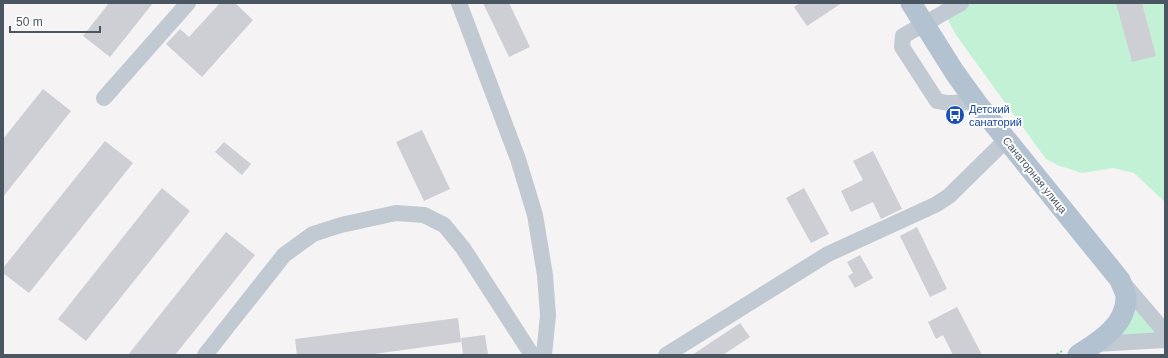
<svg xmlns="http://www.w3.org/2000/svg" width="1168" height="358" viewBox="0 0 1168 358" font-family="Arial,sans-serif">
  <style>
    .green { fill: #c3f1d5 }
    .building { fill: #cdcfd5 }
    .lines { fill: none; stroke-linecap: round; stroke-linejoin: round }
    .path { stroke: #7ad0a6; stroke-width: 2; stroke-dasharray: 3 2; stroke-linecap: butt }
    .minor { stroke: #c1cad2; stroke-width: 16 }
    .major { stroke: #b3c2d1; stroke-width: 21 }
    .labels { text-anchor: middle; stroke-width: 4; stroke-linejoin: round; paint-order: stroke }
    .transit-label { font-size: 11px; fill: #164399; stroke: #fff; text-anchor: start }
    .street-label { font-size: 11px; fill: #4a5661; stroke: #fff }
  </style>
  <rect width="100%" height="100%" fill="#f5f3f3"/>
  <path class="green" d="M939,3H1165V202L1134,173L1113,168L1082,173L1057,165L1046,159L956,35Z
    M1135,307L1156,333L1120,335Z"/>
  <path class="building" d="M109,3H153L110,57L83,36Z
    M220,3H235L253,20L202,77L166,44L180,29L189,37Z
    M483,3H509L530,47L509,57Z
    M800,3H842L807,26L794,7Z
    M1116,3H1142L1156,56L1132,62Z
    M43,89L71,111L3,197V139Z
    M422,130L450,189L424,201L396,142Z
    M105,141L133,163L29,293L3,273V268Z
    M224,142L251,164L242,175L215,152Z
    M873,151L902,209L881,219L873,202L851,212L841,191L863,180L853,161Z
    M162,188L190,211L86,341L58,319Z
    M804,188L829,234L811,243L786,198Z
    M917,227L947,289L930,297L900,236Z
    M226,232L255,255L175,355H128Z
    M860,255L873,278L855,288L848,276L853,273L847,262Z
    M957,307L982,355H953L943,335L936,339L928,322Z
    M458,318L461,342L367,355H297L295,339Z
    M740,323L750,337L723,355H692Z
    M485,335L488,355L463,354L461,338Z"/>
  <g class="lines">
    <path class="path" d="M1056,355L1062,351"/>
    <path class="minor" d="M459,3L518,159L535,215L545,275L548,315L544,355
      M961,3L903,36L902,47L937,101L948,103L976,102
      M104,98L188,3
      M1123,283L1165,332
      M1095,344L1165,340
      M205,355L284,255L313,234L341,225L396,213L424,215L444,225L463,248L532,355
      M666,355L828,254L935,205L949,196L1007,139"/>
    <path class="major" d="M911,3L955,73L976,102L1120,280C1122,286 1126,292 1126,298C1126,326 1098,342 1078,355"/>
  </g>
  <defs>
    <g id="bus-disc" transform="scale(1)"><circle r="9.5" fill="#1a4fb4" stroke="#fff"/><path d="M-5-6H5V4H4V6H2V4H-2V6H-4V4H-5ZM-3.5-4V0h7V-4ZM-3.5 1.2v1.5H-2V1.2ZM2 1.2v1.5H3.5V1.2Z" fill="#fff"/></g>
  </defs>
  <g fill-rule="evenodd">
    <use href="#bus-disc" x="955" y="115"/>
  </g>
  <g class="labels">
    <g class="transit-label">
      <text x="969" y="113">Детский<tspan x="969" dy="13">санаторий</tspan></text>
    </g>
    <g class="street-label">
      <text transform="translate(1035 175) rotate(51)" y="4">Санаторная улица</text>
    </g>
  </g>
  <rect width="1168" height="358" fill="none" stroke="#4a5661" stroke-width="8"/>
  <path d="M10 26v6h90v-6" fill="none" stroke="#4a5661" stroke-width="2"/>
  <text x="16" y="26" font-size="12" fill="#4a5661" stroke="#ffffff" stroke-width="3" paint-order="stroke">50 m</text>
</svg>
